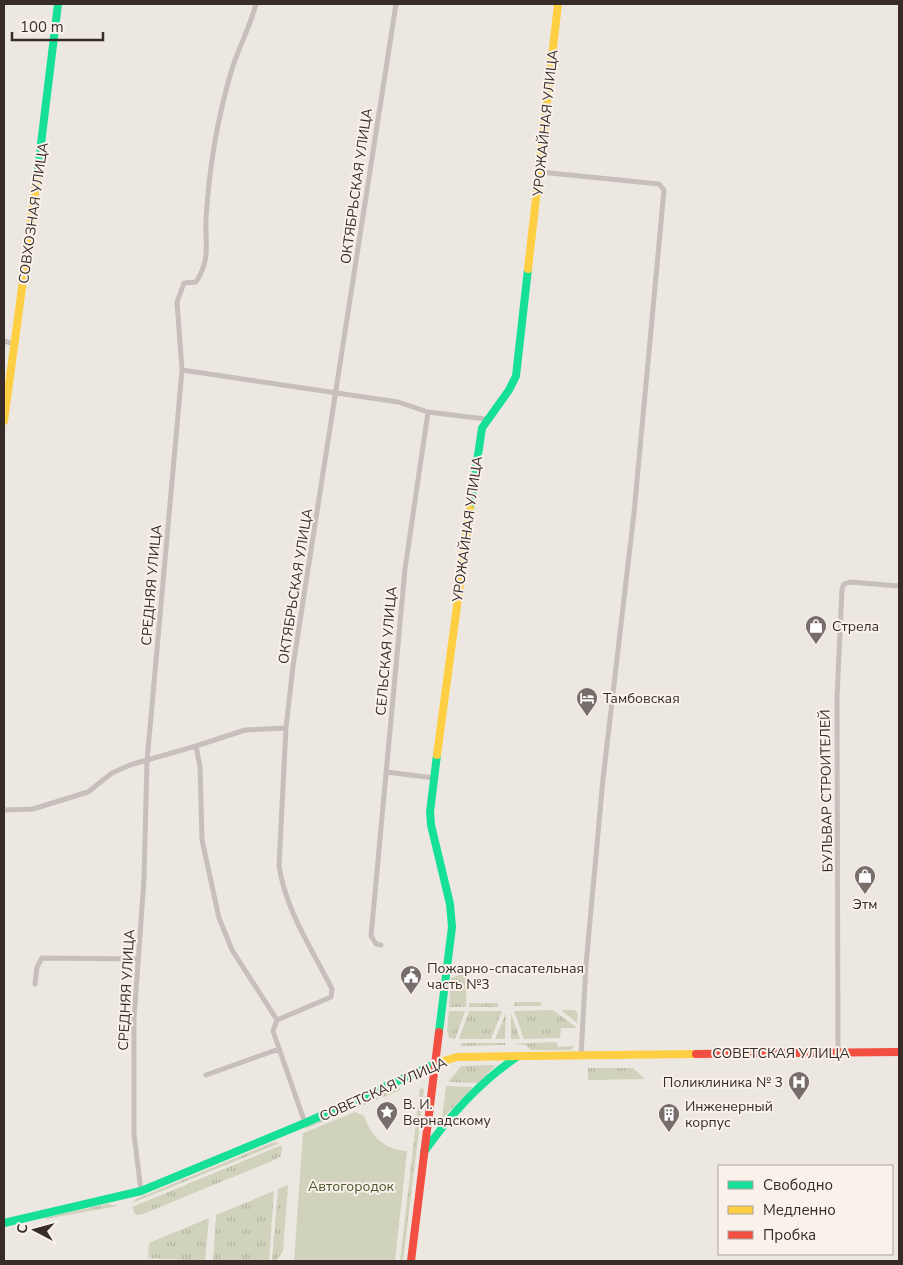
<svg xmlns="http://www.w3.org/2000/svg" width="903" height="1265" viewBox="0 0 903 1265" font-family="'Nunito Sans',sans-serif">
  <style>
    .grass { fill: url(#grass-tufts) }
    .green { fill: #d0d2bc }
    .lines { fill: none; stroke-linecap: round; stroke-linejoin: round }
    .street { stroke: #c6bfbb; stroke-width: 5 }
    .fast { stroke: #16e098; stroke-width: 8 }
    .slow { stroke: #ffcf43; stroke-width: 8 }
    .jam { stroke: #f24e42; stroke-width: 8 }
    .labels { text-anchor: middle; stroke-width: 4; stroke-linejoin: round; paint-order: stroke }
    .street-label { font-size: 14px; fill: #382c29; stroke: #faf1ea }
    .poi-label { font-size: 14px; fill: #382c29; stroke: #faf1ea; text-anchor: start }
    .park-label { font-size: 14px; fill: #4b562d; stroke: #faf1ea }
  </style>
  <defs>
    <pattern id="grass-tufts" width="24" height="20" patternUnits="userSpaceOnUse" patternTransform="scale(1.25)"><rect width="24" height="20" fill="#d0d2bc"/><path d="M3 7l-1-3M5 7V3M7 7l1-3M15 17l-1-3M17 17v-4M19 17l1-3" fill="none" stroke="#b3b4a2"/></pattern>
  </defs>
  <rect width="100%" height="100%" fill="#ede7e2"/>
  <path class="grass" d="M467,972L466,1007H449L451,978Z
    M514,1002H541V1006H514Z
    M469,1003H498V1007H469Z
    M553,1010L577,1028H561L560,1038L524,1039L514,1011Z
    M561,1010H574L578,1013L577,1023Z
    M449,1011H465L455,1039L449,1038L447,1031Z
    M469,1011H502L491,1039H459Z
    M506,1013L505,1039H495Z
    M511,1013L520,1039H511Z
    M556,1042L558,1047L574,1046L571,1050H531L525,1045L511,1044Z
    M461,1043H505V1045L461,1046Z
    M496,1065L478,1083L448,1082L461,1066Z
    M588,1068H633L645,1079L588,1080Z
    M446,1086L473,1087L442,1119Z
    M399,1087L401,1090L305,1129L307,1125Z
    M420,1088L424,1089L403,1261H400Z
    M274,1142L280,1143L132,1203L136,1199Z
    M282,1145L281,1156L272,1161L143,1214L138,1215L135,1214L132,1207Z
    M288,1185L283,1251L276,1261H272L278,1189Z
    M274,1191L269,1261H213L216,1215Z
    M107,1204L118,1206L45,1219L44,1218Z
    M209,1218L205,1261L148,1258L149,1243Z"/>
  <path class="green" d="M355,1112L364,1116C372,1138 384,1149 407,1151L395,1261H294L303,1133Z"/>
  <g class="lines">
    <path class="street" d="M540,172L659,184L664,190L634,513L603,779L586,965L581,1056
      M4,341L15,344
      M182,370L398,402L428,412
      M386,772L434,778
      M4,810L33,809L88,792L112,773L130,765L196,746
      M381,945L376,944L371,936L405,569L428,412L485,419
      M35,984L37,967L42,958L138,959
      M277,1020L232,950L219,918L202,840L200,767L196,746L245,730L286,728
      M838,1053L837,698L842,589L844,584L850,582L899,586
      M206,1075L279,1049
      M305,1123L273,1031L277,1020L331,997L332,989C312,949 286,911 279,866L286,728L293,666L396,4
      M141,1191L134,1134V1019L144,879L147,761L182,370L177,302L184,283L196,282C211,259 205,244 206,219C209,169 217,120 231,72C238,49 250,27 256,4"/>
    <path class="fast" d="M37,177L58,4
      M470,509L482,428L509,390L516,376L528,269
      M437,755L430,812L431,825L450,904L452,927L439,1032
      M424,1152C450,1115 479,1082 517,1057
      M4,1223L141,1191L305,1123L437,1063"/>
    <path class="slow" d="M528,269L558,4
      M4,421L37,177
      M437,755L470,509
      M437,1063L457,1057L696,1054"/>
    <path class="jam" d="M696,1054L899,1052
      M411,1261L439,1032"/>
  </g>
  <defs>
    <g id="shop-pin" transform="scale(1.125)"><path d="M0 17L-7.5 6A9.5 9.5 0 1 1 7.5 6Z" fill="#776d6a" stroke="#faf1ea"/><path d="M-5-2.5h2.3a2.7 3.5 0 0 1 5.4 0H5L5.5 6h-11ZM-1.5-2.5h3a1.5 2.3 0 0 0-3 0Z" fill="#fff"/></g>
    <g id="hotel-pin" transform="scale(1.125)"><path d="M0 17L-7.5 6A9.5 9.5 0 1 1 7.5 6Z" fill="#776d6a" stroke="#faf1ea"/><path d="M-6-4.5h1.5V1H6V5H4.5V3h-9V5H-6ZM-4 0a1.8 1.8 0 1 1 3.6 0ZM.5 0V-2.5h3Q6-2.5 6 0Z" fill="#fff"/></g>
    <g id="civic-pin" transform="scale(1.125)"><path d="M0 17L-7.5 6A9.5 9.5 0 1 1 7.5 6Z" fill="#776d6a" stroke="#faf1ea"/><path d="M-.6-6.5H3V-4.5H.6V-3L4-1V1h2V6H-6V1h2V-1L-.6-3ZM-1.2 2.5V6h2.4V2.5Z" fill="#fff"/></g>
    <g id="hospital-pin" transform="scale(1.125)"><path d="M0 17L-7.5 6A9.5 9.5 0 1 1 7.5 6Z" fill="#776d6a" stroke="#faf1ea"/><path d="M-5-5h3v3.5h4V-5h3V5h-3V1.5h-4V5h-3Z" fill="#fff"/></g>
    <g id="sight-pin" transform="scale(1.125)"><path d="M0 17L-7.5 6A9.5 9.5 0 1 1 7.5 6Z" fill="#776d6a" stroke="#faf1ea"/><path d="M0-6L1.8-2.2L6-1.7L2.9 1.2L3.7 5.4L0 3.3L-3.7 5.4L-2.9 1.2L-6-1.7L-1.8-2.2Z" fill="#fff"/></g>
    <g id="building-pin" transform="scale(1.125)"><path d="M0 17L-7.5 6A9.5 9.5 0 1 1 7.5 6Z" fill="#776d6a" stroke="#faf1ea"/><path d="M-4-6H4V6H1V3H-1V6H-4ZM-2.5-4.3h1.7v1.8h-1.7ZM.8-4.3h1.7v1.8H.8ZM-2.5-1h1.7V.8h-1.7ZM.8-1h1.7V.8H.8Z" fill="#fff"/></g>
  </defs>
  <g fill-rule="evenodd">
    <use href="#shop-pin" x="816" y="626"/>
    <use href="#hotel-pin" x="587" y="698"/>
    <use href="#shop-pin" x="865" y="876"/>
    <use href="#civic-pin" x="411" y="976"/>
    <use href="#hospital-pin" x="799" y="1082"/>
    <use href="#sight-pin" x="387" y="1112"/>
    <use href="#building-pin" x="669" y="1114"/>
  </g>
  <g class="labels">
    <g class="street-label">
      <text transform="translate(545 123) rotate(-84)" y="5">УРОЖАЙНАЯ УЛИЦА</text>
      <text transform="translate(356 186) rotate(-82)" y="5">ОКТЯБРЬСКАЯ УЛИЦА</text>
      <text transform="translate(33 213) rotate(-82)" y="5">СОВХОЗНАЯ УЛИЦА</text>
      <text transform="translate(467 529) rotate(-82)" y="5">УРОЖАЙНАЯ УЛИЦА</text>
      <text transform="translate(151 585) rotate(-85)" y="5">СРЕДНЯЯ УЛИЦА</text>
      <text transform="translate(295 586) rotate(-81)" y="5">ОКТЯБРЬСКАЯ УЛИЦА</text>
      <text transform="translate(386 651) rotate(-85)" y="5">СЕЛЬСКАЯ УЛИЦА</text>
      <text transform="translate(826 791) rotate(-91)" y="5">БУЛЬВАР СТРОИТЕЛЕЙ</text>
      <text transform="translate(126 990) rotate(-87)" y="5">СРЕДНЯЯ УЛИЦА</text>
      <text x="781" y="1058">СОВЕТСКАЯ УЛИЦА</text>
      <text transform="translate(383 1089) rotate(-24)" y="5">СОВЕТСКАЯ УЛИЦА</text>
    </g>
    <g class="poi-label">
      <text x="832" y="631">Стрела</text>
      <text x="603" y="703">Тамбовская</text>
      <text x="865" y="909" text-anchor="middle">Этм</text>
      <text x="427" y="973">Пожарно-спасательная<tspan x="427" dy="16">часть №3</tspan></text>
      <text x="783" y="1087" text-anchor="end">Поликлиника № 3</text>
      <text x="403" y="1109">В. И.<tspan x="403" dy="16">Вернадскому</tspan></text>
      <text x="685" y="1111">Инженерный<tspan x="685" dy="16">корпус</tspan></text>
    </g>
    <g class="park-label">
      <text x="351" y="1191">Автогородок</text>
    </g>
  </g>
  <rect width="903" height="1265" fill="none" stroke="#382c29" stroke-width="10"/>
  <rect x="718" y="1165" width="175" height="90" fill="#faf1ea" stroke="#aca29d"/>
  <rect x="728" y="1181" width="25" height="8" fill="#16e098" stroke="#aca29d"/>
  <text x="763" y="1190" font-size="15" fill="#382c29">Свободно</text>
  <rect x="728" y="1206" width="25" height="8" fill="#ffcf43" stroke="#aca29d"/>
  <text x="763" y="1215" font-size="15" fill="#382c29">Медленно</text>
  <rect x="728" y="1231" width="25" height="8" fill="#f24e42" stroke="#aca29d"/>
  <text x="763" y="1240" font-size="15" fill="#382c29">Пробка</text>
  <g transform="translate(35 1230) rotate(276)" stroke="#faf1ea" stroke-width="4" paint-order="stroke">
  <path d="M0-4L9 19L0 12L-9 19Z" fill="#382c29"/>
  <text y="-8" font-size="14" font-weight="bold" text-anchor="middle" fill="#382c29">С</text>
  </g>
  <path d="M12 32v8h91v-8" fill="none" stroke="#382c29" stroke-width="2.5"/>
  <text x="20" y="32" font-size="15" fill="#382c29" stroke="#faf1ea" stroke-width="4" paint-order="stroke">100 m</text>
</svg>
